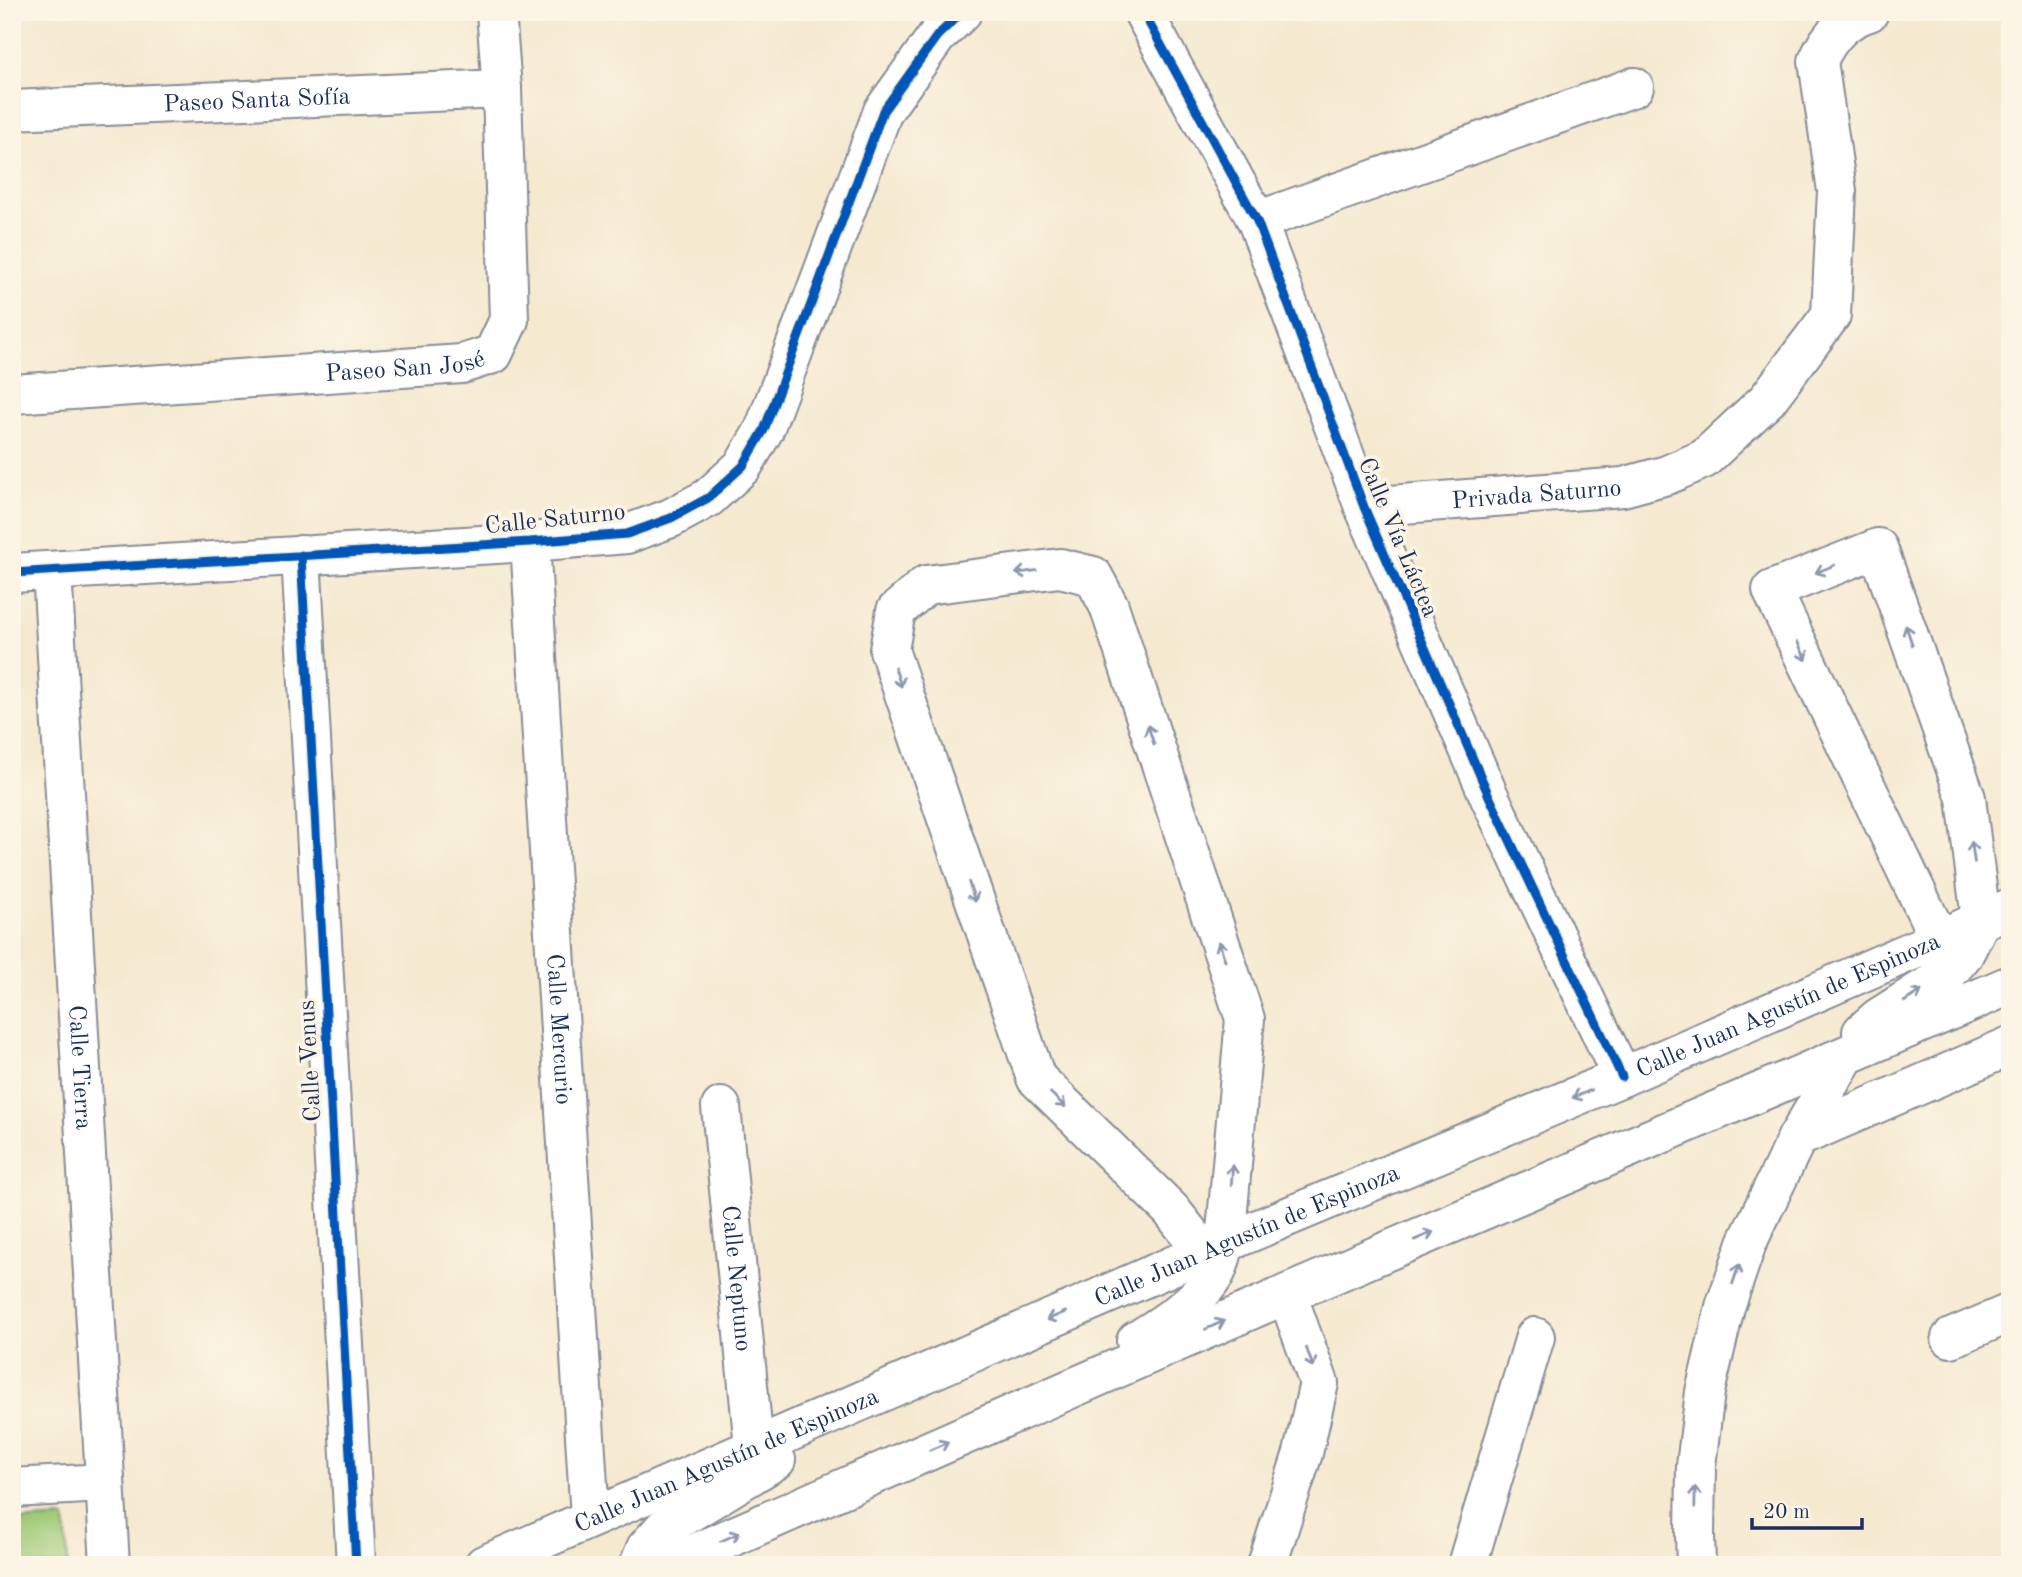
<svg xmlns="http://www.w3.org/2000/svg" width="2022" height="1577" viewBox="0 0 2022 1577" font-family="'Old Standard TT',serif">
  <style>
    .green { fill: #9fc976; stroke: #5d7c6a; stroke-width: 2 }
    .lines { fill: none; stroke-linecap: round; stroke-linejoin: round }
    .minor-casing { stroke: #888c97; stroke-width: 42 }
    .major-casing { stroke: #888c97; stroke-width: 42 }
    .minor { stroke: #fff; stroke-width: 38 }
    .major { stroke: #fff; stroke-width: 38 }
    .cycleway-casing { stroke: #fcf5e5; stroke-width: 13 }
    .cycleway { stroke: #0057b8; stroke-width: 9 }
    .oneway { stroke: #8d97ae }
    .labels { text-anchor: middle; stroke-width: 7; stroke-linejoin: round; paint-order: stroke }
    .street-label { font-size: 24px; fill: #1b2f5e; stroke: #fcf5e5 }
  </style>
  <rect width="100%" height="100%" fill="#fcf5e5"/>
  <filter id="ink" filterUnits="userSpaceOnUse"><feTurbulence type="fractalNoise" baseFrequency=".0143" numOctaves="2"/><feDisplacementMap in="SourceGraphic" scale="14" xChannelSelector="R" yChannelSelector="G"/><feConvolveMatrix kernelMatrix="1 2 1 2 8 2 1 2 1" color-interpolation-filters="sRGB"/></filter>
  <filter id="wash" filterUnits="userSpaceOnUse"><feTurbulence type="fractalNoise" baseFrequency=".00686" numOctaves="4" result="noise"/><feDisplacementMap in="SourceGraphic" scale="28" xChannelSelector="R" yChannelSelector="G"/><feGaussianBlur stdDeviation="1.57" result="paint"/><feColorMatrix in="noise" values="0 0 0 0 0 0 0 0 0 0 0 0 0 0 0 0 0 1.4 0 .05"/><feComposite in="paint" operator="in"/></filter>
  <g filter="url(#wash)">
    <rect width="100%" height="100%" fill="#f5e9d0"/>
    <path class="green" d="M65,1518L68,1565H12V1521Z"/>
  </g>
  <g filter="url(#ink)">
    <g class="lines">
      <g class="minor-casing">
        <g id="minor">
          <path d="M1143,12L1257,221L1364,507L1489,796L1622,1077"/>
          <path id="s1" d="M12,110L502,89"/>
          <path d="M1257,221L1634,87"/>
          <path id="s2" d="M12,394L462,364L493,354L509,320L502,89L496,12"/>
          <path id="s3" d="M1364,507L1623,487L1667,475L1704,459L1767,400L1831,315L1837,191L1818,61C1828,38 1844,19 1869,12"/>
          <path id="s4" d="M530,542L590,1518"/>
          <path d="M301,555L356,1565"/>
          <path id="s5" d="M52,571L110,1565"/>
          <path d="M12,573L530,542L627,534L671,518L708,498L743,466L764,430L883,111L937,36L962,12"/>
          <path d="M1939,939L1772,590L1878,548L1966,798L1981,920"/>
          <path id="s6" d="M721,1107L754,1447"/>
          <path d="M1797,1138L2010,1046"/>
          <path d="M1204,1252L1171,1210L1036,1078L889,650L896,611L926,585L1060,568L1093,576L1109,606L1245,1019L1225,1243"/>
          <path d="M1951,1338L2010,1313"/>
          <path d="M12,1488L105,1483"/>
          <path d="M1267,1565L1303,1453L1319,1383L1287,1294"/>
          <path d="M1467,1565L1535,1337"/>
          <path d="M1696,1565L1695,1535L1696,1466L1705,1392L1725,1307L1747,1243L1797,1138L1845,1057"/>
        </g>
      </g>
      <g class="major-casing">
        <g id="major">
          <path d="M1862,1032L1878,1018L1947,974L1964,954L1981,920"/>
          <path d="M1136,1341C1162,1325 1199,1302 1215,1274C1220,1265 1222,1253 1225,1243"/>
          <path id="s7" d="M484,1565L1225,1243L1622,1077L2010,908"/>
          <path d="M639,1565L646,1548L664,1528L776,1460"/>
          <path d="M668,1565L1287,1294L2010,985"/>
        </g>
      </g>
      <use href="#minor" class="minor"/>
      <use href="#major" class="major"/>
      <g class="cycleway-casing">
        <path id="cycleway" d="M1143,12L1257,221L1364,507L1489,796L1622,1077
          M301,555L356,1565
          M12,573L530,542L627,534L671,518L708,498L743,466L764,430L883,111L937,36L962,12"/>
      </g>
      <use href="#cycleway" class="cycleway"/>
    </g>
    <defs><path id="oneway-shaft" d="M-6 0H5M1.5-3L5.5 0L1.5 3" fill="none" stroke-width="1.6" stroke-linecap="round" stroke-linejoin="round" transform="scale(1.75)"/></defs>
    <g class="oneway">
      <use href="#oneway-shaft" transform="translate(1825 569) rotate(158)"/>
      <use href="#oneway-shaft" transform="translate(1026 572) rotate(173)"/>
      <use href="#oneway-shaft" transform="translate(1909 635) rotate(-109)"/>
      <use href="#oneway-shaft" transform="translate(1802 651) rotate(64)"/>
      <use href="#oneway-shaft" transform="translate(898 677) rotate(71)"/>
      <use href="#oneway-shaft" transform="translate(1151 735) rotate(-108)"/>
      <use href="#oneway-shaft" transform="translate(1973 852) rotate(-98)"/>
      <use href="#oneway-shaft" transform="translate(972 892) rotate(71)"/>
      <use href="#oneway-shaft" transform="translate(1222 951) rotate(-108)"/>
      <use href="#oneway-shaft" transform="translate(1913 996) rotate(-33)"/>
      <use href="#oneway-shaft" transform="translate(1582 1094) rotate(157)"/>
      <use href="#oneway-shaft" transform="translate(1058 1100) rotate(44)"/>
      <use href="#oneway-shaft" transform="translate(1232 1175) rotate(-86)"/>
      <use href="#oneway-shaft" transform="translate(1424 1236) rotate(-23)"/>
      <use href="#oneway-shaft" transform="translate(1736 1274) rotate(-71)"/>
      <use href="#oneway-shaft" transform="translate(1056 1316) rotate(157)"/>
      <use href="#oneway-shaft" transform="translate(1215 1325) rotate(-24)"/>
      <use href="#oneway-shaft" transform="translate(1310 1358) rotate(70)"/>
      <use href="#oneway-shaft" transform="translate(939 1446) rotate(-24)"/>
      <use href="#oneway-shaft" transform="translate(1695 1497) rotate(-89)"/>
      <use href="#oneway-shaft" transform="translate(730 1537) rotate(-24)"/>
    </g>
  </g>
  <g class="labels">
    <g class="street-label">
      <text dy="8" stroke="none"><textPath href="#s1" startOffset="245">Paseo Santa Sofía</textPath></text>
      <text dy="8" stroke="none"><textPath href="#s2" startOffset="394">Paseo San José</textPath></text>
      <text dy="8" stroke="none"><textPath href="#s3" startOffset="173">Privada Saturno</textPath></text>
      <text transform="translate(555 518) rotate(-6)" y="8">Calle Saturno</text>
      <text transform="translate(1399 537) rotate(67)" y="8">Calle Vía Láctea</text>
      <text dy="8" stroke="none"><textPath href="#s7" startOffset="1419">Calle Juan Agustín de Espinoza</textPath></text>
      <text dy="8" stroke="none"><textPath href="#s4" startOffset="488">Calle Mercurio</textPath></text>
      <text transform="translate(309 1061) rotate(-93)" y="8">Calle Venus</text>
      <text dy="8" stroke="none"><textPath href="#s5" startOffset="497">Calle Tierra</textPath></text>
      <text dy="8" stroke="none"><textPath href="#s7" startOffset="831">Calle Juan Agustín de Espinoza</textPath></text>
      <text dy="8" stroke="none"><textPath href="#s6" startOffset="172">Calle Neptuno</textPath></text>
      <text dy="8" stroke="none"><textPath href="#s7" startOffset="264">Calle Juan Agustín de Espinoza</textPath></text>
    </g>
  </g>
  <rect width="2022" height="1577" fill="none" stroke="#fcf5e5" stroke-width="42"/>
  <path d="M1752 1518v10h110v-10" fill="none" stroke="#1b2f5e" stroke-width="3.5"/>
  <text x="1763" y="1518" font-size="21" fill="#1b2f5e" stroke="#fcf5e5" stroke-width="5" paint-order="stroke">20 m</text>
</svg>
